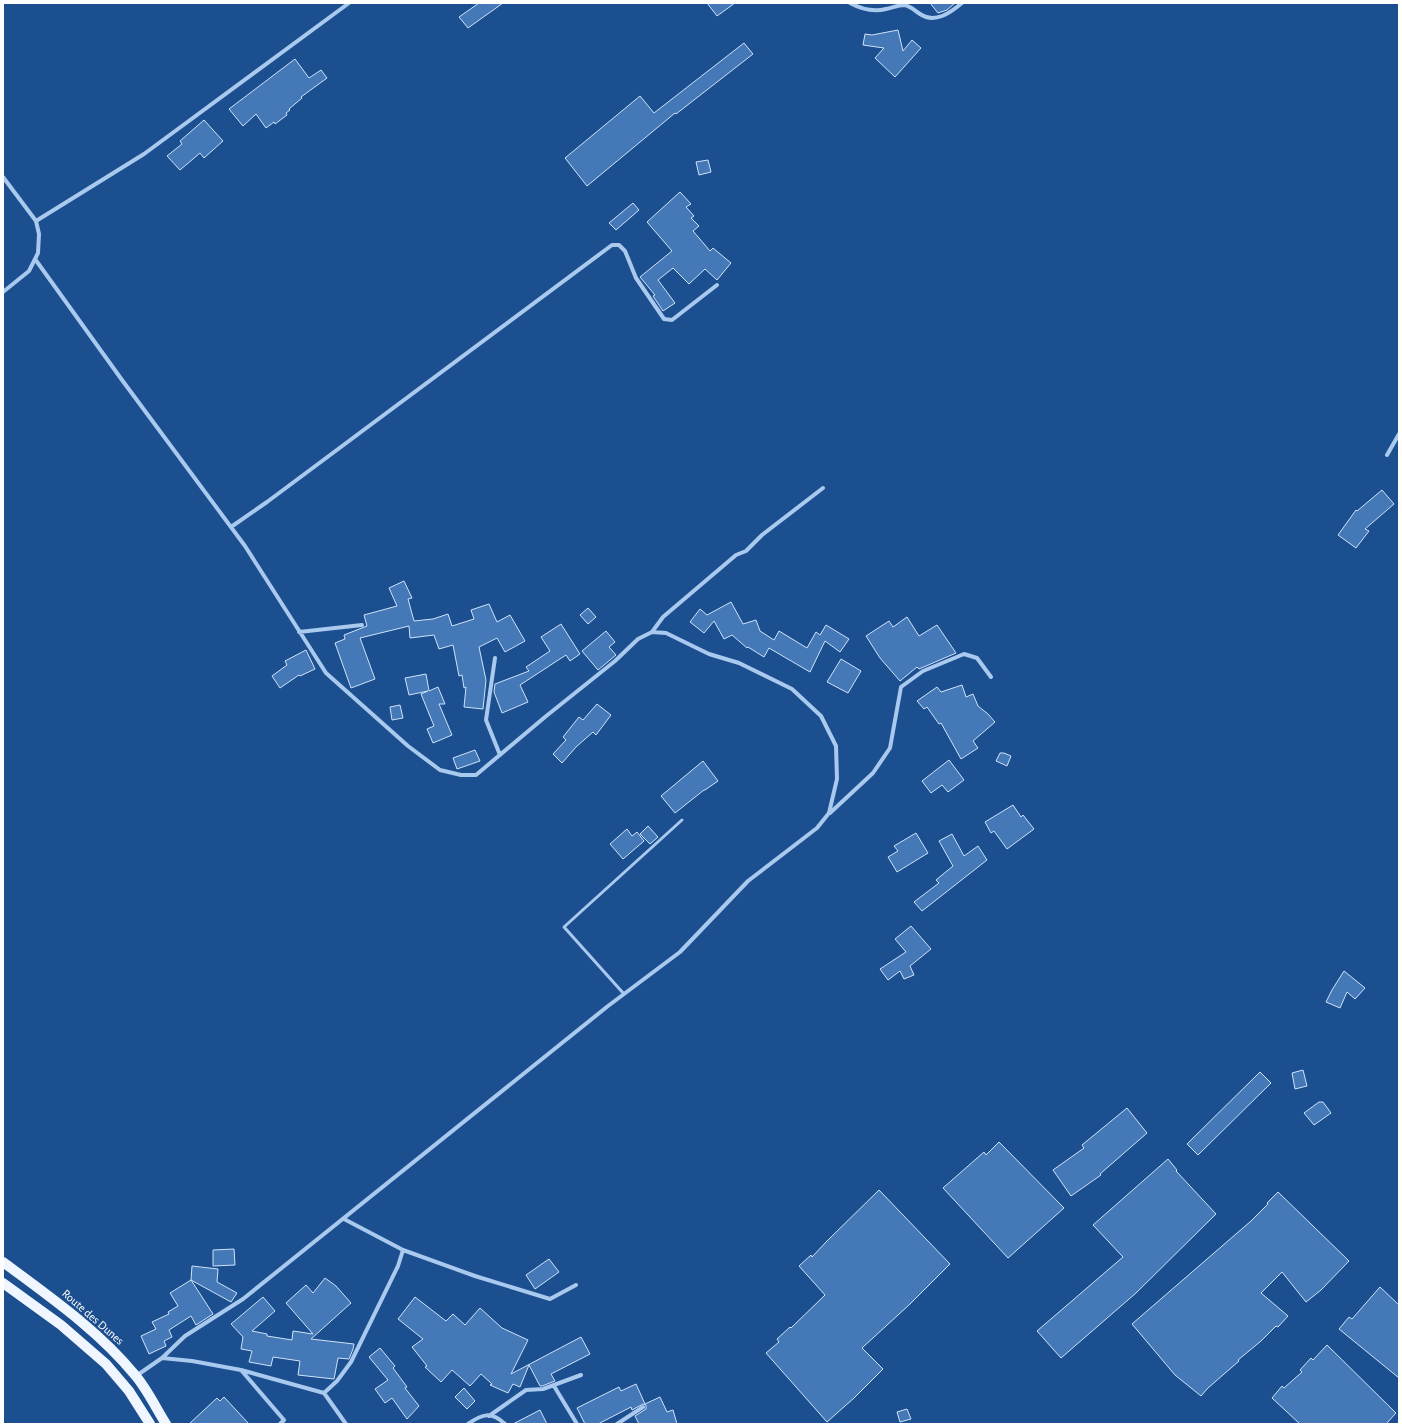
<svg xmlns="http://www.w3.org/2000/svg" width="1402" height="1427" viewBox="0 0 1402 1427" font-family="'Alegreya Sans',sans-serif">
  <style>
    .building { fill: #4478b7; stroke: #cfe3fa }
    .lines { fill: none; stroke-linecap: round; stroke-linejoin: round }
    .service { stroke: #a9c9ee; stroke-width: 3 }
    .minor { stroke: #a9c9ee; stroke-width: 4 }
    .primary { stroke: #f0f6ff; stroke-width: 10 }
    .labels { text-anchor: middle; stroke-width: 4; stroke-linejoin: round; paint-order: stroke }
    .street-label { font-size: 12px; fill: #fff; stroke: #1b4f8f }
  </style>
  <rect width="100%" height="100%" fill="#1b4f8f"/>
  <path class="building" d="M479,3H503L468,28L459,17Z
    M707,3H735L717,16Z
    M930,3H955L947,10L938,13Z
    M898,30L903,51L912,40L921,48L895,77L875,58L884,48L863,45L865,34L872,35Z
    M744,43L753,54L676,114L675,113L587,186L565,158L640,96L654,113Z
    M295,59L309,78L321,70L327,78L301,97L302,98L289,109L290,110L286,113L287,115L275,124L274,122L266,128L256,114L243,126L229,109Z
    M204,120L223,141L204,158L200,153L180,170L167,156L182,144L180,141Z
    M708,160L711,172L699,175L696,162Z
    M680,192L691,204L686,207L694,216L691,218L699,226L693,231L710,251L713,248L731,263L717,280L705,269L689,284L673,268L658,280L675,303L663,311L653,296L655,295L640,277L672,251L647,222Z
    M633,203L639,210L616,230L609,223Z
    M1382,490L1394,504L1365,529L1369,531L1356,548L1338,535L1356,510L1357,511Z
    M404,581L412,598L408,599L414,621L433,619L448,614L452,626L474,619L471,610L489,604L497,622L510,615L525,641L505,652L497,638L479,647L486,680L483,709L464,707L466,687L464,688L462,675L459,676L453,645L439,649L434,635L410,638L409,626L360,638L375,679L351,688L335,643L345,639L344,635L367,626L364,615L397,606L389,588Z
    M731,602L743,624L756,620L760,631L774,640L779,631L807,648L816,632L820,635L826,625L849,639L840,652L825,641L810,672L769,648L764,657L748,647L747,648L732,635L724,639L714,621L704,633L690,622L700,609L707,615Z
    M588,608L596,617L588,624L580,615Z
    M907,617L919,636L937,625L956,653L919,669L917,667L900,681L880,658L866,636L889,621L893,627Z
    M561,624L580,654L570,661L566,655L520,685L528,702L502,713L494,692L495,684L529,671L526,667L550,651L541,637Z
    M606,631L615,642L609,647L616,655L598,670L582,651Z
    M306,650L315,669L300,676L299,675L280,688L272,676L287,665L285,661Z
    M841,659L861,671L848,693L827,682Z
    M426,674L429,691L438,687L445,704H439L452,735L433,743L427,729L434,726L421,694L428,691L409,695L405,678Z
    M962,685L966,697L973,694L978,706L988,714L995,722L973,741L978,748L961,759L941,723L939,724L927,707L924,709L917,701L937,687L941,692Z
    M597,704L611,715L596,735L593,732L576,747L562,763L553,754L566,740L563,737L579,717L583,720Z
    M400,705L403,718L392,720L390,707Z
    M475,750L480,761L457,769L453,758Z
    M1000,753H1004L1011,756L1007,766L996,761Z
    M949,760L964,780L948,792L942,785L931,793L922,781Z
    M703,761L718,781L705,790H704L675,813L661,796Z
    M1013,805L1021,817L1023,815L1034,829L1007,849L994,831L991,833L985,822Z
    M648,826L658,837L650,844L640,834Z
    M627,829L632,836L637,832L644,841L623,859L610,844Z
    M916,833L928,853L897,872L888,857L898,851L894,846Z
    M952,834L964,856L978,846L987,860L922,911L914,902L939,883L936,880L953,866L939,841Z
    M911,926L931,949L910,966L914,975L904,979L900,971L888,980L880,969L906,952L895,939Z
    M1344,971L1365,988L1355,999L1347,992L1340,1008L1326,1002L1332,990Z
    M1303,1070L1307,1086L1295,1089L1292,1073Z
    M1260,1072L1271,1083L1198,1155L1187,1144Z
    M1319,1102H1323L1331,1113L1314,1125L1304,1113Z
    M1127,1108L1147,1133L1100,1174L1101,1175L1071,1196L1053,1170L1084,1148L1082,1145Z
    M999,1142L1064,1208L1008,1258L943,1188L984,1152L986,1155Z
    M1168,1159L1177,1170L1176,1171L1216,1214L1136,1293L1061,1358L1037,1331L1123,1257L1093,1225Z
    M879,1190L950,1264L910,1304L862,1348L883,1369L854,1398L827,1422L766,1353L779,1342L777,1339L790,1327L791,1328L825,1295L799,1266L811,1255L812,1257L827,1241Z
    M1278,1192L1349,1261L1321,1290L1306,1302L1282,1272L1261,1293L1288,1316L1278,1327L1276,1326L1261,1341L1238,1360L1239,1361L1208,1388L1201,1396L1175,1375L1132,1324L1251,1221L1268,1204L1267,1203Z
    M234,1249L235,1265L213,1266V1250Z
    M549,1259L559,1272L535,1289L526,1275Z
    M192,1266L218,1269L217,1282L237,1293L231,1302L191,1280Z
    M325,1278L336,1286L351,1303L311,1339L354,1344L353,1349L349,1359L338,1358L334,1379L298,1375L300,1361L273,1357L271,1366L249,1362L252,1351L241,1349L243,1337L231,1324L263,1297L275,1311L252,1331L267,1334V1336L292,1340L293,1331L313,1334L286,1303L306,1285L313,1293Z
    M191,1280L213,1314L196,1325L191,1316L169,1330L172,1337L164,1341L166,1346L149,1354L141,1336L156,1329L152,1322L169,1314L168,1312L178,1306L170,1293Z
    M1380,1287L1399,1305V1378L1339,1329L1349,1317L1352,1319Z
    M415,1297L446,1321L453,1314L465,1325L480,1308L502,1328L528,1340L511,1374L581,1337L590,1354L551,1374L555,1381L542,1386H540L529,1365L520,1387L513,1384L508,1393L490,1385L492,1384L481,1374L470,1386L452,1370L441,1382L425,1367L427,1366L412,1347L423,1339L398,1319Z
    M1327,1345L1396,1413L1386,1424H1300L1272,1398L1282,1386L1284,1388L1302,1372L1300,1370L1311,1358L1313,1360Z
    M380,1348L395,1366L393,1368L407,1387L405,1388L419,1406L407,1419L392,1398L385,1403L375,1389L388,1380L369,1357Z
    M636,1384L645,1404L660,1397L667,1412L673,1410L677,1424H639L635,1416L646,1409V1405L643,1404L632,1410L631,1407L598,1424H585L577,1408L619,1387L621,1391Z
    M464,1388L475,1401L467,1409L455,1397Z
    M224,1397L249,1424H189L217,1398L220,1401Z
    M907,1409L911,1419L900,1422L897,1412Z
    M540,1410L547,1424H513Z"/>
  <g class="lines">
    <path class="service" d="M624,994L564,927L682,820"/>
    <path class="minor" d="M850,3C861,9 874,12 886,9C892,8 898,5 904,5C911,6 915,11 920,14C935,24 950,13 962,3
      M3,177L36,221L39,234L38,253L29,271L3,292
      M36,221L144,154L349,3
      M35,259L122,380L245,546L326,673L408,746L440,770L461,775H476L545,717L615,661L638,639L652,632L666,633L709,654L739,663L792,689L821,716L836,746L837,779L829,813L817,828L748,881L680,952L608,1006L243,1299L185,1336L162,1358
      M1387,455L1399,434
      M231,527L267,502L612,245H619L625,251L636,278L664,319L672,320L717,285
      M299,632L362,625
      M652,632L663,617L736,555L746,551L762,535L823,488
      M495,658L486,720L500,755
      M830,813L873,773L890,748L901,687L923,671L964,654L977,658L991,677
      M344,1219L403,1250L475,1276L550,1299L576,1285
      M241,1370L284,1420L280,1424
      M136,1376L162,1358L192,1361L241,1370L324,1393L346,1424
      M554,1386L577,1424
      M324,1393L337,1381L351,1362L398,1266L403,1250
      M489,1416L526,1390L543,1389L581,1375
      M468,1424C482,1414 491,1411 505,1424
      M617,1424L643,1407"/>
    <path class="primary" d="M3,1262C50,1297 98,1330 135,1375C147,1389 156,1408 166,1424
      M3,1283L61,1325L106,1364L129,1391L150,1424"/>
  </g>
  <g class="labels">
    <g class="street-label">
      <text transform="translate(93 1317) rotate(41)" y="4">Route des Dunes</text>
    </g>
  </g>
  <rect width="1402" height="1427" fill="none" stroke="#ffffff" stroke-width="8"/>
</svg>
